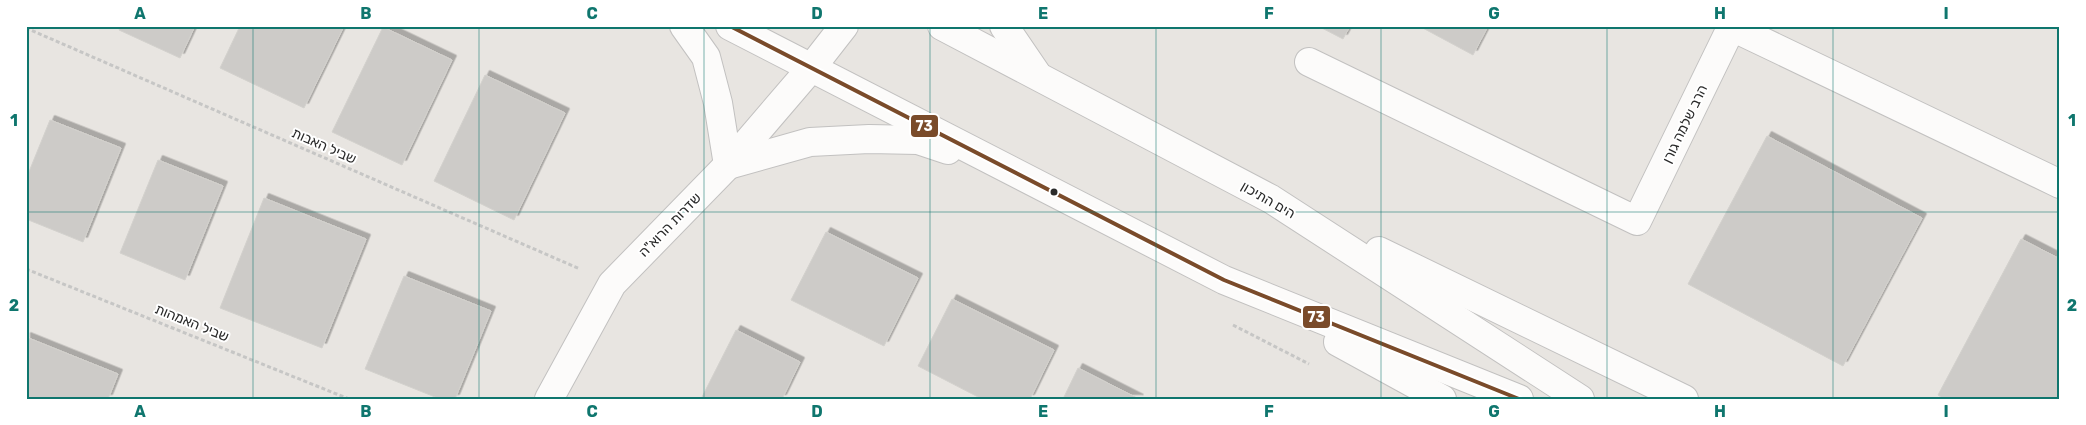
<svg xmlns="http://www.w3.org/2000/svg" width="2086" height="425" viewBox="0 0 2086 425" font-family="Rubik,'Noto Sans Hebrew',sans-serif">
  <defs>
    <filter id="shadow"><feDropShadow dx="4.5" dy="-4.5" stdDeviation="0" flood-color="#0004"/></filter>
  </defs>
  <rect width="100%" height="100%" fill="#e8e5e1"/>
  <g fill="#cdcbc8" stroke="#d3d1cd" filter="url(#shadow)">
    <polygon points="121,26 195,26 180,58 119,30"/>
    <polygon points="240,26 344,26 304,108 220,68"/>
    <polygon points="1318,26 1350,26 1343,39"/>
    <polygon points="1419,26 1488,26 1473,55"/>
    <polygon points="383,27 452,60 402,165 332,132"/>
    <polygon points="485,75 565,113 514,220 434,181"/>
    <polygon points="50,120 121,148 83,242 26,219 26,179"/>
    <polygon points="1767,136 1922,218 1843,366 1688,284"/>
    <polygon points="158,160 223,186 185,280 120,253"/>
    <polygon points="264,198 366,239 322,348 220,308"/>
    <polygon points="826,232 918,278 884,346 791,300"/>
    <polygon points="2021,239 2060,259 2060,399 1944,399 1938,395"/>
    <polygon points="404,276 491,311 455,399 440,399 365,369"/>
    <polygon points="952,299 1054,350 1030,399 982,399 918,366"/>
    <polygon points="736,330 800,362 782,399 701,399"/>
    <polygon points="26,337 118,374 108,399 26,399"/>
    <polygon points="1078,368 1139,399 1063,399"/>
  </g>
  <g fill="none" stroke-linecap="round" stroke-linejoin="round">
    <defs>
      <g id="minor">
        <polyline points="684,26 706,57 718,103 728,165 810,142 869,139 918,140 948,150"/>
        <polyline points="730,26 1224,280 1519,399"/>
        <polyline points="942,26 1271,199 1580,399"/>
        <polyline points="1004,26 1036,73"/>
        <polyline points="1732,27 2060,184"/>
        <polyline points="1309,62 1637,221 1732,26"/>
        <polyline points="1379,251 1684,399"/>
        <polyline points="1338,342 1442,399"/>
        <polyline points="549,399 612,284 728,165 812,67 844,26"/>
      </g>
    </defs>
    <use href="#minor" stroke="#c2c1c0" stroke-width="30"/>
    <g stroke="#c6c6c5" stroke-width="3" stroke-dasharray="4 2.5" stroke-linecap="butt">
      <polyline points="26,28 580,269"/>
      <polyline points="26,269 349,399"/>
      <polyline points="1233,325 1309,364"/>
    </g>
    <use href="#minor" stroke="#fcfbfa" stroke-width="28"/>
    <defs>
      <polyline id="bus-1" points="730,26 1224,280 1519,399"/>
    </defs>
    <use href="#bus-1" stroke="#fff" stroke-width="8"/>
    <use href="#bus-1" stroke="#7a4b2a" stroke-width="4"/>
  </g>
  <path fill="none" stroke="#0f766e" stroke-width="1" stroke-opacity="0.55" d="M 253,26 L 253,399M 479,26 L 479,399M 704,26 L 704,399M 930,26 L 930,399M 1156,26 L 1156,399M 1381,26 L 1381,399M 1607,26 L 1607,399M 1833,26 L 1833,399M 26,212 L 2060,212"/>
  <circle fill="#2a2a2a" stroke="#fff" stroke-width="2" cx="1054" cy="192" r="4.5"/>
  <g text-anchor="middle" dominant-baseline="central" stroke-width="4" stroke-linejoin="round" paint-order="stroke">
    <g font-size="14" fill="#2a2a2a" stroke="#fff">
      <text transform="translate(1685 124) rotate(-64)">הרב שלמה גורן</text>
      <text transform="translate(324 146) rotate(24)">שביל האבות</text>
      <text transform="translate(1268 200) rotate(30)">הים התיכון</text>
      <text transform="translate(670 225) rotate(-46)">שדרות הרוא"ה</text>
      <text transform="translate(192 323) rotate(22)">שביל האמהות</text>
    </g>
  </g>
  <g stroke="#fff" stroke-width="2">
    <rect x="910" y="114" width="29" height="24" rx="5" fill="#7a4b2a"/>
    <rect x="1302" y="305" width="29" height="24" rx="5" fill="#7a4b2a"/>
  </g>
  <g font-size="14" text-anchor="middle" font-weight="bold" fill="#fff">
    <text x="924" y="131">73</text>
    <text x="1316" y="322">73</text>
  </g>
  <rect width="2086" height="425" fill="none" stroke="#ffffff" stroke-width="55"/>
  <rect x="28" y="28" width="2030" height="370" fill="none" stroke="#0f766e" stroke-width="2"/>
  <g font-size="16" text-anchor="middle" font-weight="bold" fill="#0f766e">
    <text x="140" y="19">A</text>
    <text x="366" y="19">B</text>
    <text x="592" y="19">C</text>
    <text x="817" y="19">D</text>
    <text x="1043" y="19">E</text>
    <text x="1269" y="19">F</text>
    <text x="1494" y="19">G</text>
    <text x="1720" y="19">H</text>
    <text x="1946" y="19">I</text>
    <text x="14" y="126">1</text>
    <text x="2072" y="126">1</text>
    <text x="14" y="311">2</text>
    <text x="2072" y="311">2</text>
    <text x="140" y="417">A</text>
    <text x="366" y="417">B</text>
    <text x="592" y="417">C</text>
    <text x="817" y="417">D</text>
    <text x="1043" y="417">E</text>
    <text x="1269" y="417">F</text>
    <text x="1494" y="417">G</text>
    <text x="1720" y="417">H</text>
    <text x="1946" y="417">I</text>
  </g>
</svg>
